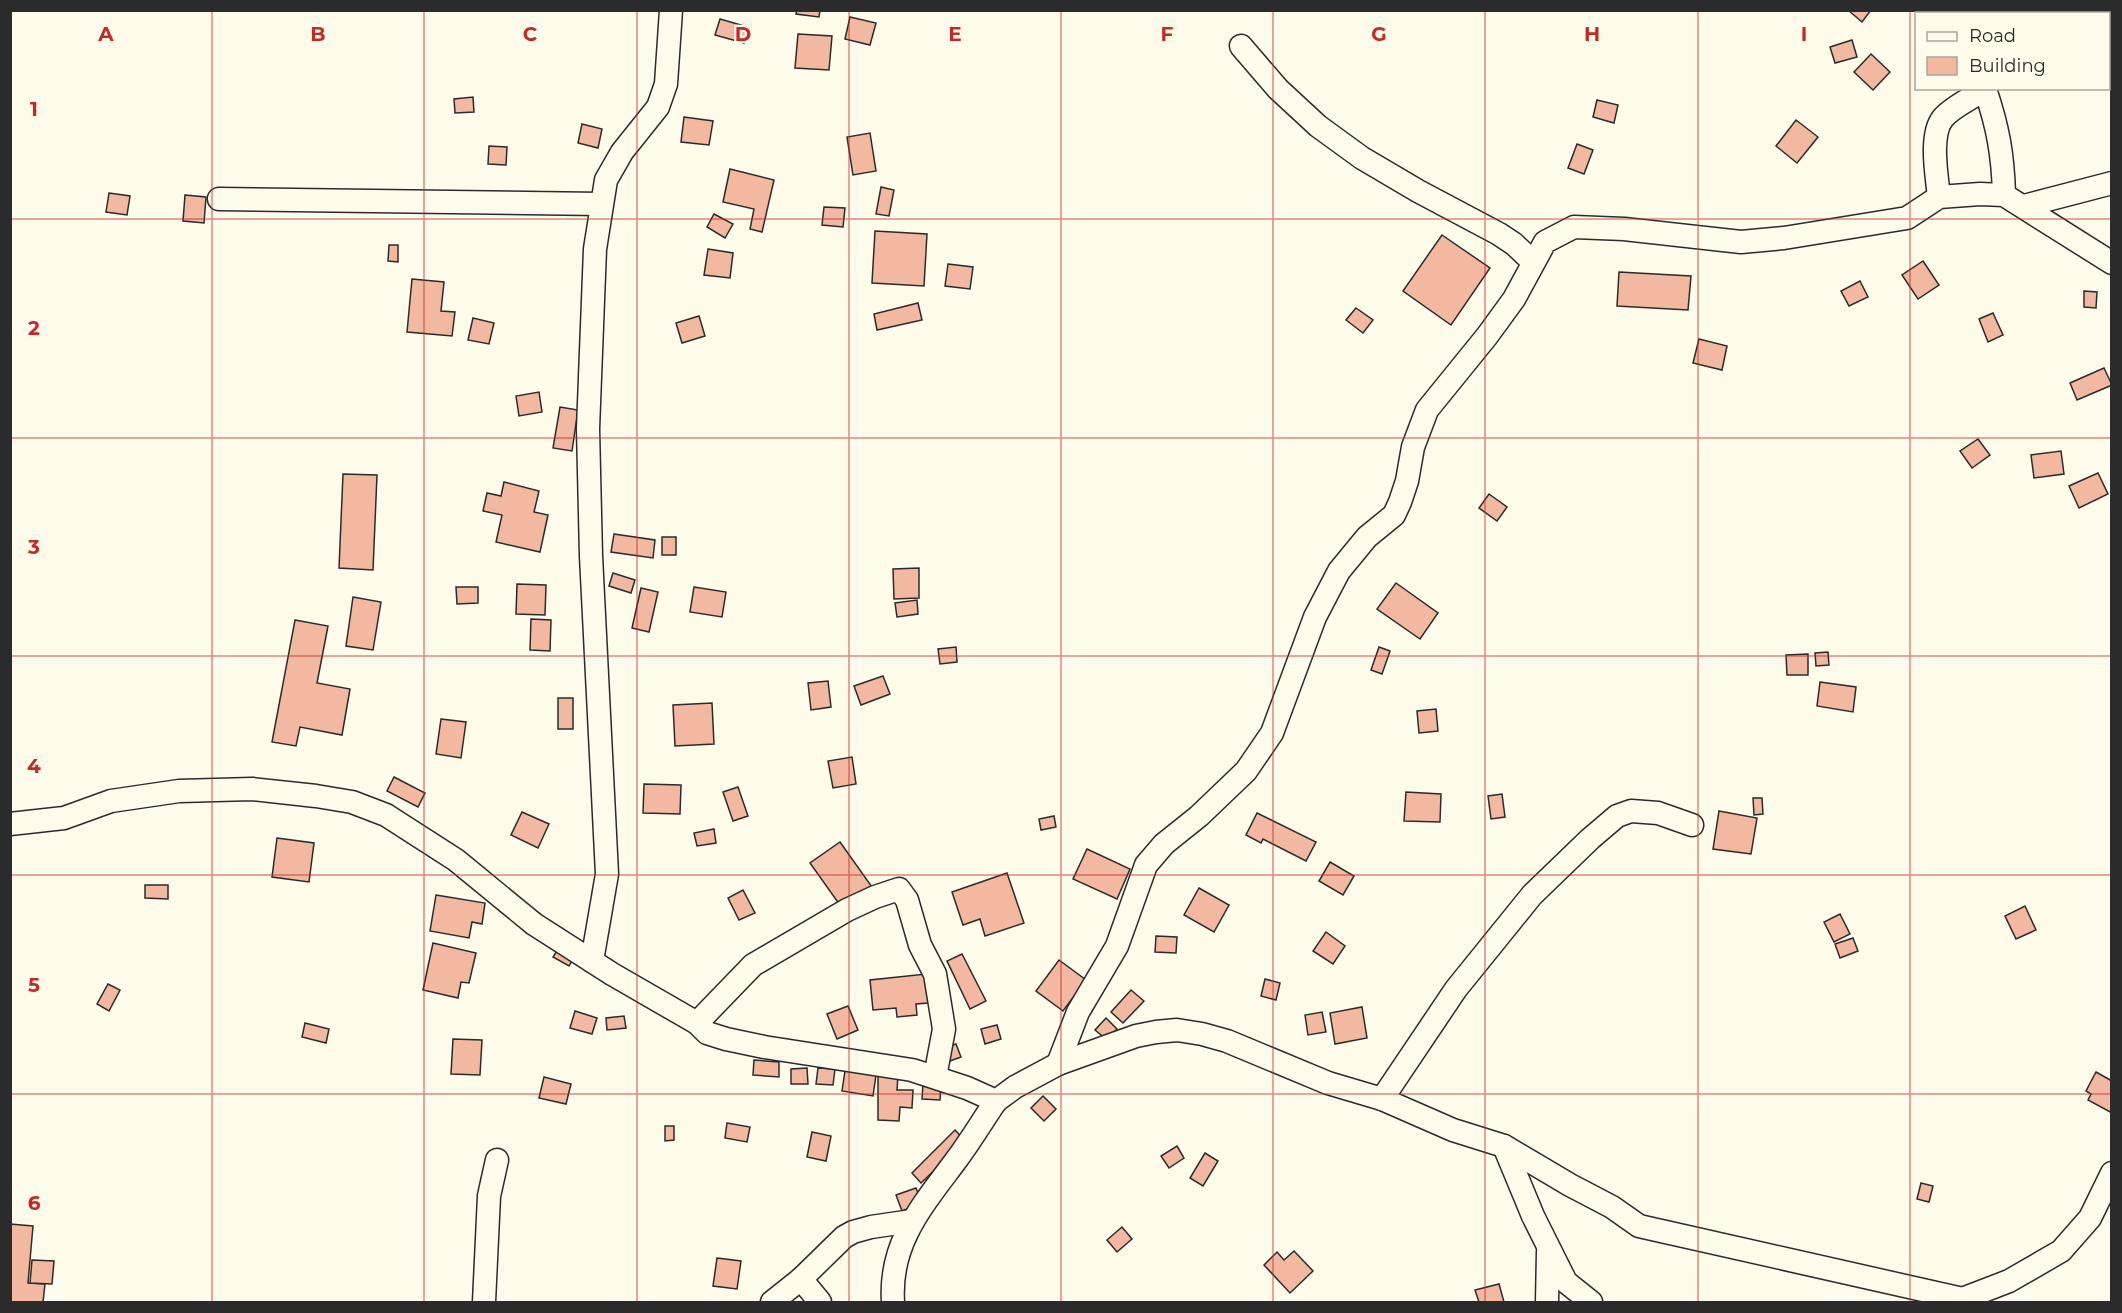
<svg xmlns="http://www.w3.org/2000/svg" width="2122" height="1313" viewBox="0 0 2122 1313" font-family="Montserrat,sans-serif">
  <rect width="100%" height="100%" fill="#fdfbea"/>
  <g fill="#f2b8a0" stroke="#2b2b2b" stroke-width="1.5">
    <polygon points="797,10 820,10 819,17 796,14"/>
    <polygon points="1848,10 1871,10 1862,22"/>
    <polygon points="850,17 876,23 870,45 845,39"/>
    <polygon points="720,19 748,27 744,43 715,35"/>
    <polygon points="798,34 832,36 829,70 795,68"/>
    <polygon points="2108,38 2112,41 2112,78 2108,77"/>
    <polygon points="1852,40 1857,57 1835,63 1830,47"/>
    <polygon points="1871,54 1890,72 1873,90 1854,72"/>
    <polygon points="473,97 474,112 455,113 454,99"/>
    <polygon points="1597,100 1618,105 1614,123 1593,117"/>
    <polygon points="684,117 713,121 709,145 681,142"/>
    <polygon points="1796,120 1818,137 1797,163 1776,146"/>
    <polygon points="582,124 602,129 598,148 578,143"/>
    <polygon points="870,133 876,171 853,175 847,137"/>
    <polygon points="1577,144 1593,150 1584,174 1568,168"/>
    <polygon points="489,146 507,147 506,165 488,164"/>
    <polygon points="730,169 774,180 762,232 750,229 754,209 723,202"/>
    <polygon points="881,187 894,190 889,216 876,214"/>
    <polygon points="109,193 130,196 127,215 106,212"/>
    <polygon points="185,195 206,197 204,223 183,221"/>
    <polygon points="824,207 845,208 843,227 822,225"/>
    <polygon points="714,214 733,224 725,238 707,227"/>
    <polygon points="875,231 927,234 924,286 872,283"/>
    <polygon points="1442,235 1490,268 1451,325 1403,291"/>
    <polygon points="389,245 398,245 398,262 388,261"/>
    <polygon points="708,249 733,253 730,278 704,275"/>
    <polygon points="1923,261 1939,285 1918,299 1902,275"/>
    <polygon points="948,264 973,267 970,289 945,286"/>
    <polygon points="1619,272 1691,276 1688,310 1617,306"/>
    <polygon points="412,279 444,282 441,311 455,312 452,336 407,332"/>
    <polygon points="1860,281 1868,297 1849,306 1841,291"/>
    <polygon points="2084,291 2097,292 2096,308 2084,307"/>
    <polygon points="918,303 922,320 877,330 874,314"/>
    <polygon points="1356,308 1373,320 1363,333 1346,320"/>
    <polygon points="1993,313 2003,335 1988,342 1979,319"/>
    <polygon points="699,316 705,336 682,343 676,323"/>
    <polygon points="473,318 494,323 489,344 468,340"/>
    <polygon points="1699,339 1727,346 1722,370 1693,363"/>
    <polygon points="2104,368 2112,385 2077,400 2070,383"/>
    <polygon points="539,392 542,412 519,416 516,396"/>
    <polygon points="560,407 578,410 572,451 553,448"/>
    <polygon points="1978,439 1990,455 1972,468 1960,451"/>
    <polygon points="2061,451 2064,474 2034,478 2031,455"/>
    <polygon points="2098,473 2108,494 2079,508 2069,486"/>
    <polygon points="343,474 377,475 373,570 339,568"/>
    <polygon points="504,482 539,491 534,512 548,515 540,552 496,542 502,515 483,511 487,493 501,496"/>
    <polygon points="1489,494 1507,507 1497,521 1479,508"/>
    <polygon points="614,534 655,540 653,558 611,552"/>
    <rect x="662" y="537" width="14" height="18"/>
    <polygon points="919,568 919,598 894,599 893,569"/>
    <polygon points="613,573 635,580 631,593 609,586"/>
    <polygon points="1396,583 1438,613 1420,639 1377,609"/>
    <polygon points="517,584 546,585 545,615 516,614"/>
    <polygon points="456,587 478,587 478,603 457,604"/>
    <polygon points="694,587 726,592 722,617 690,612"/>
    <polygon points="641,588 658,592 649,632 632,628"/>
    <polygon points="353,597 381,602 373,650 346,646"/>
    <polygon points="917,600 918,614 897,617 895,603"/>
    <polygon points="531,619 551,620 550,651 530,650"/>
    <polygon points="295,620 328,626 317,683 350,689 342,735 300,727 296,746 272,742"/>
    <polygon points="956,647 957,662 940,664 938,649"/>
    <polygon points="1379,647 1390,651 1382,674 1371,670"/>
    <polygon points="1828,652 1829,665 1816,666 1815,653"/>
    <polygon points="1808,654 1808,675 1787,675 1786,655"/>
    <polygon points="883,676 890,694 861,705 854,686"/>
    <polygon points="828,681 831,707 811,710 808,683"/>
    <polygon points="1820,682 1856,687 1853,712 1817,706"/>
    <rect x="558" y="698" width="15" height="31"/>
    <polygon points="712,703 714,744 675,746 673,705"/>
    <polygon points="1436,709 1438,731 1419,733 1417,711"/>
    <polygon points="441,719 466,722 461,758 436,754"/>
    <polygon points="852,757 856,784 833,788 828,761"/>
    <polygon points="394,777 425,793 418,807 387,791"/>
    <polygon points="644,784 681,785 680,814 643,813"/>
    <polygon points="738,787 748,816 733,821 723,792"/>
    <polygon points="1406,792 1441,794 1440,822 1404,821"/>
    <polygon points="1502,794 1505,817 1491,819 1488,796"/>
    <polygon points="1753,798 1762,798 1763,814 1754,815"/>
    <polygon points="1719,811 1757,818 1751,854 1713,849"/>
    <polygon points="522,812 549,824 538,848 511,835"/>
    <polygon points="1257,813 1316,842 1306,861 1263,839 1261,843 1246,835"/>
    <polygon points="1054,816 1056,827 1041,830 1039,819"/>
    <polygon points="714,829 716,843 697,846 694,833"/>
    <polygon points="277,838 314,843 309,882 272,877"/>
    <polygon points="840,842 872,887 842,908 810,863"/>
    <polygon points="1087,849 1130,869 1117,899 1073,879"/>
    <polygon points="1330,862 1354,876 1343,895 1319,881"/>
    <polygon points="1007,873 1024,923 985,936 980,919 963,925 952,892"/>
    <polygon points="145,885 168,885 168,899 145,898"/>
    <polygon points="1199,888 1229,905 1214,932 1184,915"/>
    <polygon points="743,890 755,913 739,920 728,898"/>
    <polygon points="436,895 485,903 482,924 472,922 469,938 430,931"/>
    <polygon points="2025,906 2036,930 2016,939 2005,916"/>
    <polygon points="1840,914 1850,934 1834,942 1824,922"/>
    <polygon points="1326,932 1345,946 1333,964 1313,951"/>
    <polygon points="1156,936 1177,937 1176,953 1155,952"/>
    <polygon points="1853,938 1858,951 1840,958 1835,944"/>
    <polygon points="433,943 476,953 469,983 461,982 458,998 423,990"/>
    <polygon points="562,943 577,952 569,966 553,957"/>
    <polygon points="962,954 986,1001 970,1009 947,961"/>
    <polygon points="1059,960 1086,980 1063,1011 1036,991"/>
    <polygon points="926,974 928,1003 916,1004 917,1015 897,1017 896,1008 873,1010 870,980"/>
    <polygon points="1265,979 1280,983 1276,1000 1261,996"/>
    <polygon points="108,984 120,990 109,1011 97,1004"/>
    <polygon points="1131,990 1144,1001 1123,1023 1111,1012"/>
    <polygon points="848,1006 858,1030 837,1039 827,1014"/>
    <polygon points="1362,1007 1367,1038 1335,1044 1330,1013"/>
    <polygon points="575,1011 597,1018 592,1034 570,1028"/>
    <polygon points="1322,1012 1326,1032 1308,1035 1305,1015"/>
    <polygon points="624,1016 626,1028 607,1030 606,1018"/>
    <polygon points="1106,1018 1117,1029 1107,1040 1095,1030"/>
    <polygon points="305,1023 329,1029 326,1043 302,1037"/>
    <polygon points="997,1025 1001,1039 985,1044 981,1029"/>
    <polygon points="453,1039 482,1040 480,1075 451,1074"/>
    <polygon points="956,1044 961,1057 947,1062 943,1048"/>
    <polygon points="754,1060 779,1062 779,1077 753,1075"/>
    <polygon points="807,1068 808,1084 791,1084 791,1069"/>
    <polygon points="818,1068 835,1069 833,1085 816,1084"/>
    <polygon points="845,1071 876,1075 873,1096 842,1091"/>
    <polygon points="2096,1072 2112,1081 2112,1113 2088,1100 2091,1094 2086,1091"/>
    <polygon points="878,1075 898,1075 897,1090 913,1090 912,1108 900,1107 899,1121 878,1120"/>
    <polygon points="544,1077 571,1084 566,1104 539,1098"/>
    <polygon points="923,1084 941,1085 940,1100 922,1099"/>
    <polygon points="1043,1096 1056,1109 1044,1121 1031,1108"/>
    <polygon points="727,1123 750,1127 747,1142 725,1138"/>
    <polygon points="665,1126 674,1126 674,1140 665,1141"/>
    <polygon points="955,1130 965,1141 921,1183 912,1173"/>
    <polygon points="812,1132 831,1136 826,1161 807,1157"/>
    <polygon points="1177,1146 1184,1158 1169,1168 1161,1156"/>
    <polygon points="1205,1153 1218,1161 1203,1186 1190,1178"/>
    <polygon points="1921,1183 1933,1186 1929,1202 1917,1199"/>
    <polygon points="916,1188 922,1203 902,1211 896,1195"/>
    <polygon points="10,1224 33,1226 28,1283 45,1284 43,1302 10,1302"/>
    <polygon points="1122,1227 1132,1239 1117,1252 1107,1240"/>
    <polygon points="1294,1251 1313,1271 1290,1293 1264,1265 1277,1252 1284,1260"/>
    <polygon points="717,1258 741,1261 737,1289 713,1286"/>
    <polygon points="32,1260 54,1261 52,1284 30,1283"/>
    <polygon points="1499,1284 1504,1302 1479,1302 1475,1290"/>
  </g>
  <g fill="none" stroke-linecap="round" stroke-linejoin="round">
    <defs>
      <g id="minor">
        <polyline points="2072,14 2075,10"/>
        <polyline points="1241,46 1278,89 1318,126 1362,158 1418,191 1499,234 1514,244 1533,262"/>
        <path d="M 1985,89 C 1998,127 2003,155 2004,195"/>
        <path d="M 1939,197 C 1937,177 1929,135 1943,118 C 1953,106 1973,98 1986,88"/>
        <polyline points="219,199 601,204"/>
        <polyline points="2024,206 2112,183"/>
        <polyline points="10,824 64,818 111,801 179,791 252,789 316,796 352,802 386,815 456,860 534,924 612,974 697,1023 707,1033 726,1039 764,1047 912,1070 967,1088 996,1101 1015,1087 1058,1064 1136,1036 1156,1032 1177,1030 1202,1034 1227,1041 1328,1083 1382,1099 1453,1130 1504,1146 1570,1185 1612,1207 1639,1226 1976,1302"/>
        <polyline points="592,961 607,874 591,556 588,429 595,249 606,180 622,152 658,107 666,84 671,10"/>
        <polyline points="697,1023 753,965 847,910 875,897 899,889 907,900 920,945 935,974 944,1029 935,1077"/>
        <polyline points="1058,1064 1078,1012 1117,946 1146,865 1164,844 1199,816 1246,771 1272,733 1315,617 1339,571 1367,537 1394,515 1400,502 1407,481 1413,447 1427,410 1487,336 1514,299 1545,242 1574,227 1624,229 1741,242 1784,238 1907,218 1939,197 1980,194 2004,195 2112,263"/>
        <polyline points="1382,1099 1456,989 1532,895 1590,839 1617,816 1631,811 1658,813 1692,825"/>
        <polyline points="1504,1146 1533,1216 1566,1282 1591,1302"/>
        <polyline points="801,1279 820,1302"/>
        <polyline points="1965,1298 2009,1281 2061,1251 2090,1218 2112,1173"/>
        <polyline points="484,1302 489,1196 497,1160"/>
        <polyline points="772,1302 801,1279 844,1237 853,1232 871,1227 912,1221"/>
        <path d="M 893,1302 C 889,1242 923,1205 957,1159 C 971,1140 983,1120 996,1101"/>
        <polyline points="1547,1302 1548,1252"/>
      </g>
    </defs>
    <use href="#minor" stroke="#2b2b2b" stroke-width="25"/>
    <use href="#minor" stroke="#fdfbea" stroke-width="22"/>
  </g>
  <path fill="none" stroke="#c62828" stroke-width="1.5" stroke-opacity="0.55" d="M 212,10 L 212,1302M 424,10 L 424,1302M 637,10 L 637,1302M 849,10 L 849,1302M 1061,10 L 1061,1302M 1273,10 L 1273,1302M 1485,10 L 1485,1302M 1698,10 L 1698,1302M 1910,10 L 1910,1302M 10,219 L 2112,219M 10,438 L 2112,438M 10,656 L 2112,656M 10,875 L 2112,875M 10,1094 L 2112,1094"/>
  <g font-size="20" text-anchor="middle" font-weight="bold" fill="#c62828" stroke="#fdfbea" stroke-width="4.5" stroke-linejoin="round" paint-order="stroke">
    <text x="106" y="41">A</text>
    <text x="318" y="41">B</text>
    <text x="530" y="41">C</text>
    <text x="743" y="41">D</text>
    <text x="955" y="41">E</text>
    <text x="1167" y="41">F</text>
    <text x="1379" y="41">G</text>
    <text x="1592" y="41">H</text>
    <text x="1804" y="41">I</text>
    <text x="34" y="116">1</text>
    <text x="34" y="335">2</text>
    <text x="34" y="554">3</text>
    <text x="34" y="773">4</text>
    <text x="34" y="992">5</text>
    <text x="34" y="1210">6</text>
  </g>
  <rect width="2122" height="1313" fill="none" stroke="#2b2b2b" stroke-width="24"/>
  <rect x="1915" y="12" width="195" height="78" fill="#fdfbea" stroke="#a9a89e" stroke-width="1.5"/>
  <rect x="1927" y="32" width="30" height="9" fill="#fdfbea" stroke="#a9a89e" stroke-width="1.5"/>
  <text x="1969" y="42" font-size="18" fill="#2b2b2b">Road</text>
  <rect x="1927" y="57" width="30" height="18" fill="#f2b8a0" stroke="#a9a89e" stroke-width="1.5"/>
  <text x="1969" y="72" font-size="18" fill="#2b2b2b">Building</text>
</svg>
